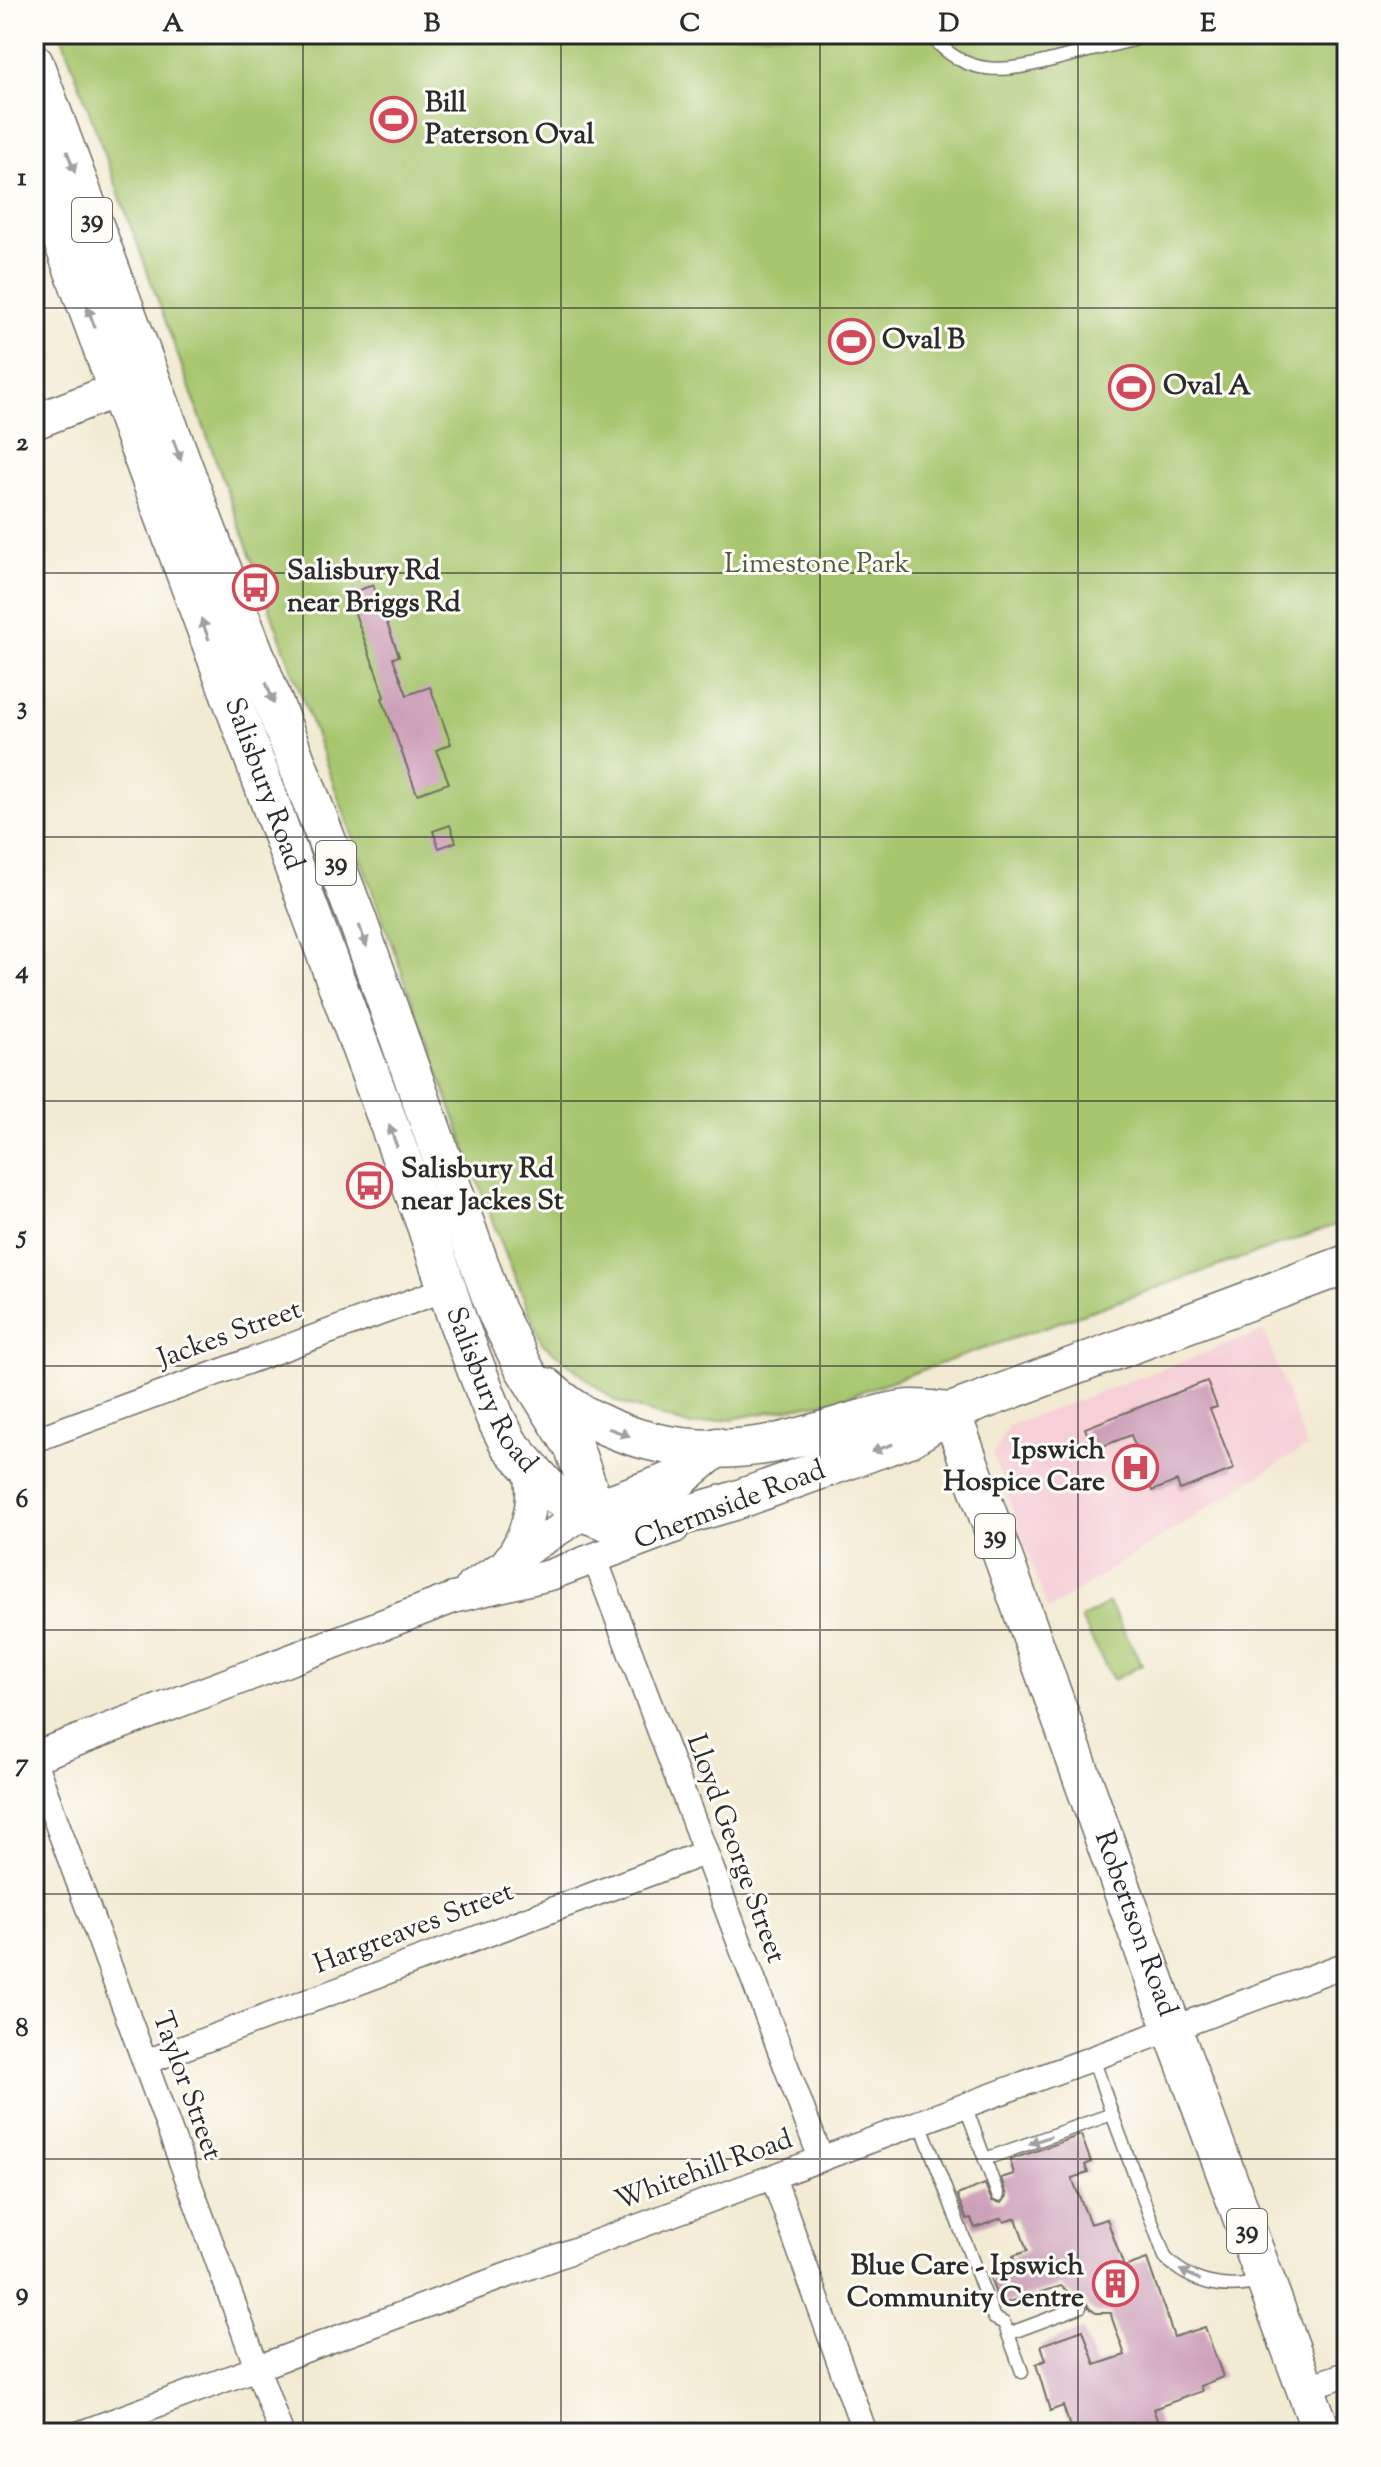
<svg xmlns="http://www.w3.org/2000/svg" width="1381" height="2467" viewBox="0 0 1381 2467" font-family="'Sorts Mill Goudy',serif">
  <rect width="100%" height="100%" fill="#fdfcf7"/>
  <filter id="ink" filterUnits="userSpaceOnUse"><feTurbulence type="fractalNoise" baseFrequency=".0125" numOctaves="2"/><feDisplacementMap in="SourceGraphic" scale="16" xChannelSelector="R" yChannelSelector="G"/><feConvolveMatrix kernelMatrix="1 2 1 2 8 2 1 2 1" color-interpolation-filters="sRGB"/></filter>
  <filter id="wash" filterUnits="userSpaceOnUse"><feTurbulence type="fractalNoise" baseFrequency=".006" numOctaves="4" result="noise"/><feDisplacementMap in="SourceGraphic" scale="32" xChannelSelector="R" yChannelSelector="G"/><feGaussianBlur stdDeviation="1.8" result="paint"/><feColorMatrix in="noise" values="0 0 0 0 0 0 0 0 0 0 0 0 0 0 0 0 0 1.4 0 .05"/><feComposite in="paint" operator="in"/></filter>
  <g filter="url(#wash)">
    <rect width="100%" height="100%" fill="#f3ead3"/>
    <polygon fill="#f6cfd7" points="1264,1331 1307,1447 1253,1479 1048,1610 993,1455 1008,1426"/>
    <g fill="#a7c66e" stroke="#69784c" stroke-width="2">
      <polygon points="61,34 1347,34 1347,1221 837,1400 691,1426 615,1401 542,1343 492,1220"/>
      <polygon points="1109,1603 1142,1665 1113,1680 1081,1619"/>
    </g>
    <g id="blocks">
      <g fill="#cda0ba">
        <polygon points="373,585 399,656 393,658 407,695 430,687 451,744 436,750 449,783 417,794 382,698 384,697 380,683 348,594"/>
        <polygon points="450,825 456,842 439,848 433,831"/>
        <polygon points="1207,1381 1217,1407 1210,1409 1234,1469 1180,1490 1177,1481 1152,1491 1131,1435 1093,1450 1085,1428"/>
        <polygon points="1081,2135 1091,2162 1085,2165 1088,2173 1072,2178 1090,2224 1107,2219 1124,2267 1147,2259 1174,2337 1205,2327 1223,2377 1200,2386 1202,2391 1153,2409 1162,2433 1072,2433 1063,2406 1050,2411 1036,2364 1046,2360 1041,2345 1083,2330 1095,2365 1125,2355 1110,2313 1096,2313 1089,2308 1085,2300 1077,2299 1061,2286 1000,2305 988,2272 1015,2263 1013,2256 1027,2251 1016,2218 1004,2222 1002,2218 975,2228 971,2219 967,2220 957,2195 985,2184 992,2201 1002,2203 1007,2196 1001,2178 1014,2174 1010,2160"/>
      </g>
    </g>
  </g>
  <g filter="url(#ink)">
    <use href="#blocks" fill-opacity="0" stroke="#716e66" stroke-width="2"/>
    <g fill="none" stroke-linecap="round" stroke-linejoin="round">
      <defs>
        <g id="service">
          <path d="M 930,34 C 967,81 1010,71 1060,58 C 1085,52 1109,46 1133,40 L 1147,34"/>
          <polyline points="1093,2058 1112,2114"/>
          <polyline points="965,2105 998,2195"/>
          <polyline points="920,2122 994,2318 1004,2323 1022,2372"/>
          <path d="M 985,2159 L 1112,2114 L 1165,2257 C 1189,2283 1229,2293 1262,2280"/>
          <polyline points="1008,2334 1080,2307"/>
        </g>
        <g id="minor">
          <polyline points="34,1440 448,1288"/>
          <polyline points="595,1559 821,2159"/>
          <polyline points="34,1761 281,2433"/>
          <polyline points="146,2062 704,1853"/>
          <polyline points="773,2177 865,2433"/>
          <polyline points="1305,2388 1347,2374"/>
          <polyline points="81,2433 1347,1964"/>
        </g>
        <g id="tertiary">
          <path d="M 504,1565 C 526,1540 537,1499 528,1468"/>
          <polyline points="471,1586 585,1513"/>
          <polyline points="34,1757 453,1598 550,1575 674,1528"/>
        </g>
        <polyline id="secondary" points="34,422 142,380"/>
        <g id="primary">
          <polyline points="34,63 205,525 357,919 496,1311 524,1368 574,1448 589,1491 585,1513"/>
          <path id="s1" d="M 34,163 L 427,1228 L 459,1325 L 495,1417 L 509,1444 L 551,1491 L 585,1513 L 609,1522 L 627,1524 L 650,1523 L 679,1517 L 734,1501 L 909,1438 L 951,1412 L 1347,1264"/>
          <path d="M 546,1387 C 607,1442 690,1458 770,1444 C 815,1436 857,1417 902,1410 C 917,1407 935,1411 951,1412"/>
          <path id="s2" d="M 951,1412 L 1172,2028 L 1322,2433"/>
          <polyline points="585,1513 680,1478 717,1447"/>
        </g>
      </defs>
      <use href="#service" stroke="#716e66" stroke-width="15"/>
      <use href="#minor" stroke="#716e66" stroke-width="27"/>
      <use href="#tertiary" stroke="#716e66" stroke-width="33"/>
      <use href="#secondary" stroke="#716e66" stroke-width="37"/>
      <use href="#primary" stroke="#716e66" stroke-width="41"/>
      <use href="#service" stroke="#fff" stroke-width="12"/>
      <use href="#minor" stroke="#fff" stroke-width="24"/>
      <use href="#tertiary" stroke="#fff" stroke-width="30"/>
      <use href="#secondary" stroke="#fff" stroke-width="34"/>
      <use href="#primary" stroke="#fff" stroke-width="38"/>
    </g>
    <defs><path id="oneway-solid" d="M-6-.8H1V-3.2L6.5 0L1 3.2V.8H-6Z" transform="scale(2)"/></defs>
    <g fill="#a0a0a0">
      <use href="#oneway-solid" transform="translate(71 162) rotate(70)"/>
      <use href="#oneway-solid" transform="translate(91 317) rotate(-110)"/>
      <use href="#oneway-solid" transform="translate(177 450) rotate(70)"/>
      <use href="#oneway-solid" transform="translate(205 629) rotate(-110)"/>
      <use href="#oneway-solid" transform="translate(270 693) rotate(69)"/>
      <use href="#oneway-solid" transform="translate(363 936) rotate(71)"/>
      <use href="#oneway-solid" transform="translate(393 1136) rotate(-110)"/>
      <use href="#oneway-solid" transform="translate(619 1432) rotate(20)"/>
      <use href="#oneway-solid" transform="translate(882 1448) rotate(160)"/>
      <use href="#oneway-solid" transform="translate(1040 2140) rotate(161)"/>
      <use href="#oneway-solid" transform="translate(1190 2275) rotate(-154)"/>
    </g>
  </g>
  <path fill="none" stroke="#2b2b2b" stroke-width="2" stroke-opacity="0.55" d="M 303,34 L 303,2433M 561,34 L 561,2433M 820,34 L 820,2433M 1078,34 L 1078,2433M 34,308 L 1347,308M 34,573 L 1347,573M 34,837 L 1347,837M 34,1101 L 1347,1101M 34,1366 L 1347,1366M 34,1630 L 1347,1630M 34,1894 L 1347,1894M 34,2159 L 1347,2159"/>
  <defs>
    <symbol id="stadium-ring" viewBox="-11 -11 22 22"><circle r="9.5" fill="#fdfcf7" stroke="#d1495b" stroke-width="1.5"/><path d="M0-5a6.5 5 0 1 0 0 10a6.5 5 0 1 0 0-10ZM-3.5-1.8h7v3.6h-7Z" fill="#d1495b"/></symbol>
    <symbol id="bus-ring" viewBox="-11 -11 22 22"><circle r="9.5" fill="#fdfcf7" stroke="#d1495b" stroke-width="1.5"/><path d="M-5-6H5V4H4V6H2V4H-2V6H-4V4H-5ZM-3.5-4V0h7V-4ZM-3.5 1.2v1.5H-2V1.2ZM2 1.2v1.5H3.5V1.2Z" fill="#d1495b"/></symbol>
    <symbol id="hospital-ring" viewBox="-11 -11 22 22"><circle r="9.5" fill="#fdfcf7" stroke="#d1495b" stroke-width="1.5"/><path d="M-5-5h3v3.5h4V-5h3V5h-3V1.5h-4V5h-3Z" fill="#d1495b"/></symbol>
    <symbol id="building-ring" viewBox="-11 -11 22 22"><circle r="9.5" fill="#fdfcf7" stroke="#d1495b" stroke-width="1.5"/><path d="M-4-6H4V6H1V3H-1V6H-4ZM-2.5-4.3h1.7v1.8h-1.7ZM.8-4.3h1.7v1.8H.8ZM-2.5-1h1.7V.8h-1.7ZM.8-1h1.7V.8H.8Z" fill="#d1495b"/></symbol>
  </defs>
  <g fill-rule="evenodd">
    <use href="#stadium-ring" x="368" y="94" width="51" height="51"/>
    <use href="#stadium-ring" x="826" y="316" width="51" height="51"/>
    <use href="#stadium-ring" x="1106" y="362" width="51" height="51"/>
    <use href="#bus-ring" x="230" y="562" width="51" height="51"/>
    <use href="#bus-ring" x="344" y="1160" width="51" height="51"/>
    <use href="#hospital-ring" x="1110" y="1442" width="51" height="51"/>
    <use href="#building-ring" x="1090" y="2258" width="51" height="51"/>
  </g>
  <g text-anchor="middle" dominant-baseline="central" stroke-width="6" stroke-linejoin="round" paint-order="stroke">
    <g fill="#fdfcf7" stroke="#6a6a68" stroke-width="2">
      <rect x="72" y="198" width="40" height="44" rx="6"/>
      <rect x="316" y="841" width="40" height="44" rx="6"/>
      <rect x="975" y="1514" width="40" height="44" rx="6"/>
      <rect x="1227" y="2209" width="40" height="44" rx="6"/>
    </g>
    <g font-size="26" font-weight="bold" fill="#2b2b2b">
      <text x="92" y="220">39</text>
      <text x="336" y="863">39</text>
      <text x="995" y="1536">39</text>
      <text x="1247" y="2231">39</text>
    </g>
    <g font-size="28" font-weight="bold" fill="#2b2b2b" stroke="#fdfcf7" text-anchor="start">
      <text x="425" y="104">Bill<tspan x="425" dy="32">Paterson Oval</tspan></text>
      <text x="882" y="341">Oval B</text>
      <text x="1163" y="387">Oval A</text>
      <text x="287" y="572">Salisbury Rd<tspan x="287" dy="32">near Briggs Rd</tspan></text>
      <text x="401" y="1170">Salisbury Rd<tspan x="401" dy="32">near Jackes St</tspan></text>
      <text x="1105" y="1451" text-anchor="end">Ipswich<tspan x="1105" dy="32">Hospice Care</tspan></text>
      <text x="1084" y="2267" text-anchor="end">Blue Care - Ipswich<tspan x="1084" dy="32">Community Centre</tspan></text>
    </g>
    <g font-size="28" fill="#505a3f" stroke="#fdfcf7">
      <text x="817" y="565">Limestone Park</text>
    </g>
    <g font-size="28" fill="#2b2b2b" stroke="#fdfcf7">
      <text stroke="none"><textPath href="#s1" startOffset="662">Salisbury Road</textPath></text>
      <text transform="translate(230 1335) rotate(-20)">Jackes Street</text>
      <text stroke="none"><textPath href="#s1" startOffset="1310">Salisbury Road</textPath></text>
      <text transform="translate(730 1506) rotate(-21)">Chermside Road</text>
      <text transform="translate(735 1849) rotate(70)">Lloyd George Street</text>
      <text stroke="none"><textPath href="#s2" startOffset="544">Robertson Road</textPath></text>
      <text transform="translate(414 1929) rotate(-21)">Hargreaves Street</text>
      <text transform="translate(186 2086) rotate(70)">Taylor Street</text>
      <text transform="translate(704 2171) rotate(-20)">Whitehill Road</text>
    </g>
  </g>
  <rect width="1381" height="2467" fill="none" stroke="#fdfcf7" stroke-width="88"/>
  <rect x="44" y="44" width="1293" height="2379" fill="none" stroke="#2b2b2b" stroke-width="3"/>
  <g font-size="26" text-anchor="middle" font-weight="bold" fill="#2b2b2b">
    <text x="173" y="31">A</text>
    <text x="432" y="31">B</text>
    <text x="690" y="31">C</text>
    <text x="949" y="31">D</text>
    <text x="1208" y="31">E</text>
    <text x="22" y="185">1</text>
    <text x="22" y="450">2</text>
    <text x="22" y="714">3</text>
    <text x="22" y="978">4</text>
    <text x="22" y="1243">5</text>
    <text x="22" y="1507">6</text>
    <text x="22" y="1771">7</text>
    <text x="22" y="2036">8</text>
    <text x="22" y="2300">9</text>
  </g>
</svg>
